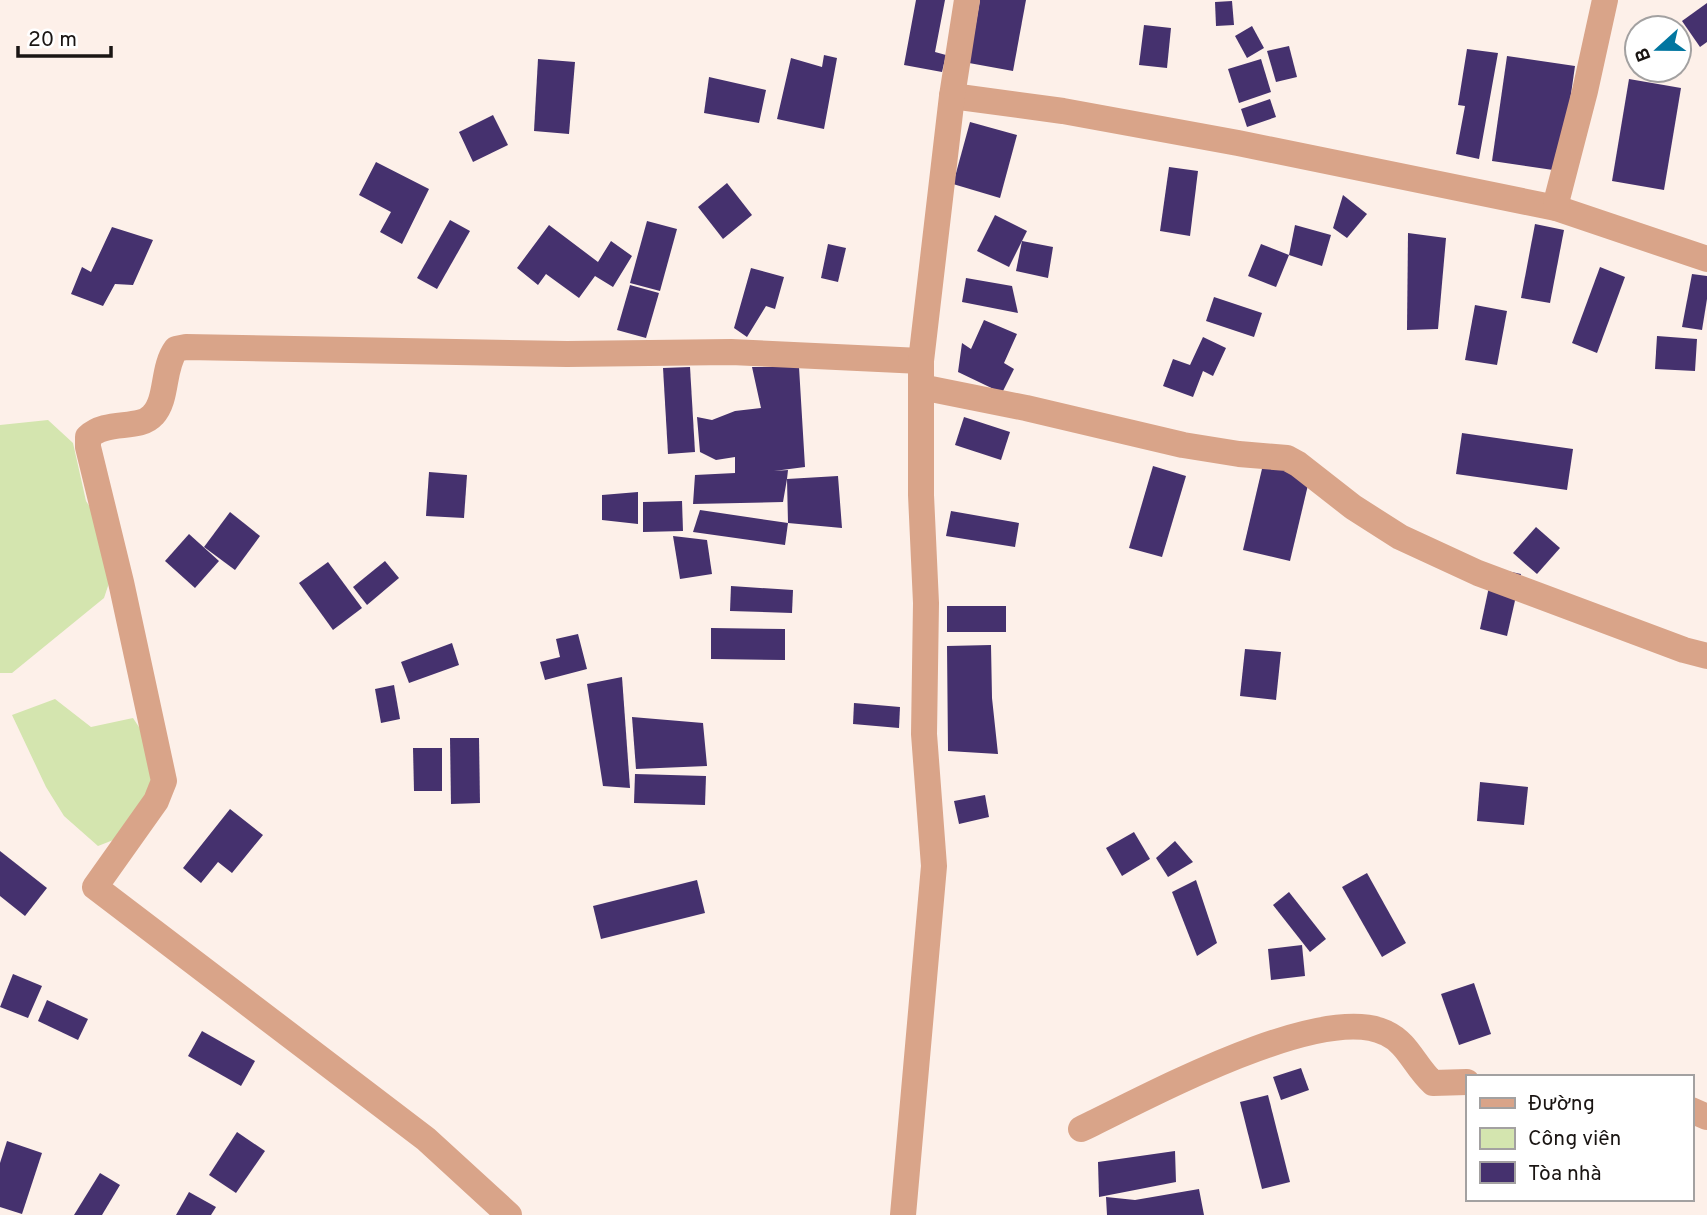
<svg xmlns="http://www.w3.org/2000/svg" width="1707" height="1215" viewBox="0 0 1707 1215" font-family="Overpass,sans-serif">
  <rect width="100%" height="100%" fill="#fdf0e9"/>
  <g fill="#d4e5af">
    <polygon points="48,420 73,443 86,501 119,553 104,598 12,673 0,673 0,425"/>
    <polygon points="55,699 91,727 133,718 164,765 121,837 98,846 64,816 46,787 12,715"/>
  </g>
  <g fill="#45316e">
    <polygon points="916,0 945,0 935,52 946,55 942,72 904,65"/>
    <polygon points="980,0 1026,0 1013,71 969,63"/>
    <polygon points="1232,1 1234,25 1216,26 1215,2"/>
    <polygon points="1707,3 1707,42 1700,47 1682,21"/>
    <polygon points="1662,19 1673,28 1655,28"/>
    <polygon points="1144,25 1171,28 1167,68 1139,65"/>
    <polygon points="1252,26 1264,48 1247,58 1235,36"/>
    <polygon points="1679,34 1686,39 1679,47"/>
    <polygon points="1289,46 1297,77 1276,82 1267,51"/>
    <polygon points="1467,49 1498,53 1479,159 1456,154 1465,106 1458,105"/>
    <polygon points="824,55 837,58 824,129 777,119 791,58 822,67"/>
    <polygon points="1507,56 1575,66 1560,171 1492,161"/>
    <polygon points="538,59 575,62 569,134 534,131"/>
    <polygon points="1261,59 1271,92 1239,103 1228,69"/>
    <polygon points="709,77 766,90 759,123 704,113"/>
    <polygon points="1629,79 1681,88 1664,190 1612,181"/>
    <polygon points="1270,99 1276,117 1247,127 1241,109"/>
    <polygon points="493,115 508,145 473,162 459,132"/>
    <polygon points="970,122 1017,135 1000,198 953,184"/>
    <polygon points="376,162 429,189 402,244 380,232 391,212 359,195"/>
    <polygon points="1169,167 1198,171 1190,236 1160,231"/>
    <polygon points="727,183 752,215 723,239 698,207"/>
    <polygon points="1343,195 1367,214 1347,238 1333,228"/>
    <polygon points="995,215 1027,231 1009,267 977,251"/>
    <polygon points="450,220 470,231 437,289 417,278"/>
    <polygon points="647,221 677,229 660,291 630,283"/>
    <polygon points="1535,224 1564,230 1550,303 1521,298"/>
    <polygon points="549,225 598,262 611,241 632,256 613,287 595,276 579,298 546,274 538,285 517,268"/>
    <polygon points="1295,225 1331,235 1322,266 1289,255"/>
    <polygon points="112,227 153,240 133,285 115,284 103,306 71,294 82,267 91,272"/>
    <polygon points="1408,233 1446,238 1438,329 1407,330"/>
    <polygon points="1022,241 1053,247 1048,278 1016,271"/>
    <polygon points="828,244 846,248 838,282 821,278"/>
    <polygon points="1261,244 1289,255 1276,287 1248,276"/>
    <polygon points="1600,267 1625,277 1597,353 1572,343"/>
    <polygon points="751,268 784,277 775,309 766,306 747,337 734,328"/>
    <polygon points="1692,274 1707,276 1707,299 1702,330 1682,327"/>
    <polygon points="966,278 1012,286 1018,313 962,302"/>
    <polygon points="630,285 659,293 646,338 617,330"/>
    <polygon points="1214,297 1262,313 1254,337 1206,321"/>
    <polygon points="1475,305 1507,311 1497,365 1465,360"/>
    <polygon points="984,320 1017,334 1004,363 1014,369 1002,393 958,372 962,343 971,349"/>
    <polygon points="1657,336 1697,339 1695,371 1655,369"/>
    <polygon points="1203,337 1226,348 1213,376 1203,371 1193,397 1163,386 1173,359 1190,365"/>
    <polygon points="690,367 695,452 668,454 663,368"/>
    <polygon points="752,367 799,367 805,467 774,471 788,470 787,479 838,476 842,528 788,523 787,479 783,502 693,504 695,475 735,473 735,457 716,460 700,452 697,417 712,420 735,411 761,408"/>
    <polygon points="964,417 1010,432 1001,460 955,445"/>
    <polygon points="1462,433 1573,449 1567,490 1456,474"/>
    <polygon points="1265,456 1312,468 1290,561 1243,550"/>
    <polygon points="1153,466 1186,476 1162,557 1129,548"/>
    <polygon points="429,472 467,475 464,518 426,516"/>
    <polygon points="638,492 638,524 602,520 602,495"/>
    <polygon points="682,501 683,531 643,532 643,502"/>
    <polygon points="700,510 788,523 785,545 693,532"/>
    <polygon points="951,511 1019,523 1015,547 946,536"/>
    <polygon points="230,512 260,536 235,570 204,547"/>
    <polygon points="1536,527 1560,548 1537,574 1513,553"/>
    <polygon points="189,534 219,561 195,588 165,561"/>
    <polygon points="673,536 707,540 712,574 680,579"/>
    <polygon points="385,561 399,578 367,605 353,587"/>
    <polygon points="328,562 362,608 333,630 299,583"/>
    <polygon points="1493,568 1521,574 1507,636 1480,629"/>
    <polygon points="731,586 793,590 792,613 730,611"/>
    <rect x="947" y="606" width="59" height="26"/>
    <polygon points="711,628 785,629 785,660 711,659"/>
    <polygon points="578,634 587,669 545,680 540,662 560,657 556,639"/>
    <polygon points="452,643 459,665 409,683 401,662"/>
    <polygon points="991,645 992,698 998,754 948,751 947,646"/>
    <polygon points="1245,649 1281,652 1276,700 1240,696"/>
    <polygon points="622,677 630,788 603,786 587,684"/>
    <polygon points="394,685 400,719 381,723 375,689"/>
    <polygon points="854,703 900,707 899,728 853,724"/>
    <polygon points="632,717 703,723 707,766 636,769"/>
    <polygon points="450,738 479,738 480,803 451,804"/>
    <polygon points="413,748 442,748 442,791 414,791"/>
    <polygon points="635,774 706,776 705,805 634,803"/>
    <polygon points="1480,782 1528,787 1524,825 1477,821"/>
    <polygon points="985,795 989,817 959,824 954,801"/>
    <polygon points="230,809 263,835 232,873 218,862 201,883 183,868"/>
    <polygon points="1134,832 1150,859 1122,876 1106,848"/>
    <polygon points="1175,841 1193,862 1168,877 1156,858"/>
    <polygon points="0,851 47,888 25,916 0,896"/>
    <polygon points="1367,873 1406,943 1382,957 1342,887"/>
    <polygon points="697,880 705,913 601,939 593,906"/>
    <polygon points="1196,880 1217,943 1197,956 1172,892"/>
    <polygon points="1289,892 1326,939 1310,952 1273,905"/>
    <polygon points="1302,945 1305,976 1271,980 1268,949"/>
    <polygon points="13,974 42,986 28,1018 0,1007"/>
    <polygon points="1474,983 1491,1034 1459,1045 1441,994"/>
    <polygon points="47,1000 88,1019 78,1040 38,1021"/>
    <polygon points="202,1031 255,1061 241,1086 188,1056"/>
    <polygon points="1301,1068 1309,1090 1281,1100 1273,1077"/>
    <polygon points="1268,1095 1290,1182 1262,1189 1240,1102"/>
    <polygon points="237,1132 265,1151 236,1193 209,1175"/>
    <polygon points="7,1141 42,1153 22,1214 0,1207 0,1163"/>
    <polygon points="1175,1151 1176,1182 1099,1197 1098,1162"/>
    <polygon points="100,1173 120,1185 102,1215 74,1215"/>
    <polygon points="1199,1189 1204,1215 1107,1215 1106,1197 1135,1200"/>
    <polygon points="189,1192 216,1207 211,1215 176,1215"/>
  </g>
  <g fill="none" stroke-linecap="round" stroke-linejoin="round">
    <g stroke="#d9a489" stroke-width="26">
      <polyline points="952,96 1063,111 1238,143 1556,208 1707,259"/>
      <polyline points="1556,208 1557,199 1585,91 1605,0"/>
      <polyline points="921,387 1026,408 1183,445 1239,454 1287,458 1298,464 1353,507 1400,537 1478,573 1684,650 1707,656"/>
      <polyline points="1691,1110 1707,1117"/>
      <path d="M 1081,1129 C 1144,1099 1321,1001 1386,1033 C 1408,1043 1415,1067 1433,1083 L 1467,1082"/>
      <path d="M 509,1215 L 426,1139 L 95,887 L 156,801 L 164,781 L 121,582 L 88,447 L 88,437 C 107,419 139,431 153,415 C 168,399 162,368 176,349 L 186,347 L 567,354 L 731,352 L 921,361"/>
      <polyline points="903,1215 934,866 924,734 926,603 921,495 921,361 952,96 967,0"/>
    </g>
  </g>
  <rect x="1466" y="1075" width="228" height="126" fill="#ffffff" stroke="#a3a1a1" stroke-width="2"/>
  <rect x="1480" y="1098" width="35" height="10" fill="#d9a489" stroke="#a3a1a1" stroke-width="2"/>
  <text x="1528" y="1110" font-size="21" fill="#1a1513">Đường</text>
  <rect x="1480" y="1128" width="35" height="21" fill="#d4e5af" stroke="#a3a1a1" stroke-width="2"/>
  <text x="1528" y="1145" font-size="21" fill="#1a1513">Công viên</text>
  <rect x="1480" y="1162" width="35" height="21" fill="#45316e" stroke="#a3a1a1" stroke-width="2"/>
  <text x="1528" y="1180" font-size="21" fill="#1a1513">Tòa nhà</text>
  <g transform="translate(1658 49) rotate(249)"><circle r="33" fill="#ffffff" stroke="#a3a1a1" stroke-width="2"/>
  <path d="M0-5L12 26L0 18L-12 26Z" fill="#0276a0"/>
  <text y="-10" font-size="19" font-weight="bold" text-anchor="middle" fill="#1a1513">B</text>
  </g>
  <path d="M18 46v10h93v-10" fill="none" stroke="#1a1513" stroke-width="3.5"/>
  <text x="28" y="46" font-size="21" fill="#1a1513" stroke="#ffffff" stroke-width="5" paint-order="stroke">20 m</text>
</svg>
